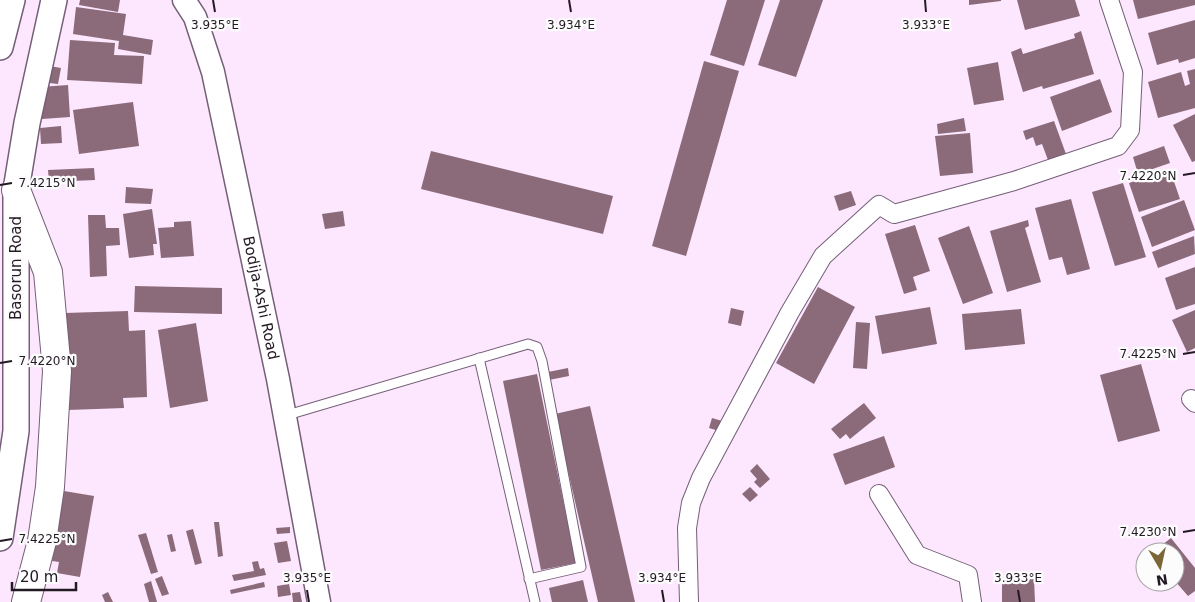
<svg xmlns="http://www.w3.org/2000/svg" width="1195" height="602" viewBox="0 0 1195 602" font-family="'DejaVu Sans',sans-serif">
  <rect width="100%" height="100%" fill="#fce7fe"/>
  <g fill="#8b6a7a">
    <polygon points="80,0 120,0 118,12 79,5"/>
    <polygon points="727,0 765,0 744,66 710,55"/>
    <polygon points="780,0 823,0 796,77 758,65"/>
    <polygon points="969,0 1001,0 1001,1 969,5"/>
    <polygon points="1017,0 1075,0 1080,16 1025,30"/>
    <polygon points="1133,0 1195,0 1195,5 1138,19"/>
    <polygon points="76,7 126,14 123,35 153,40 151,55 118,49 119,41 73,34"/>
    <polygon points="1195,20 1195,58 1179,63 1178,59 1157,65 1148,33"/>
    <polygon points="1081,31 1094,74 1043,89 1042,86 1023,92 1011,52 1021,48 1023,54 1075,38 1074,34"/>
    <polygon points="70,40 115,43 114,55 144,56 142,84 67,80"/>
    <polygon points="704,61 739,71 686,256 652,246"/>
    <polygon points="998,62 1004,100 974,105 967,68"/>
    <polygon points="44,65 61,68 58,84 41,82"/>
    <polygon points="1195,69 1195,108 1158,118 1148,82 1181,72 1185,86 1190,84 1187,71"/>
    <polygon points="1100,79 1112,112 1062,131 1050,97"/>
    <polygon points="68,85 70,117 42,119 40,87"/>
    <polygon points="133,102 139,146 79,154 73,110"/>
    <polygon points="1195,114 1195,161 1192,162 1173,125"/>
    <polygon points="964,118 966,131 938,134 937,124"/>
    <polygon points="1054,121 1066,154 1048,160 1042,144 1036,146 1033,137 1026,140 1023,131"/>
    <polygon points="61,126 62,143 41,144 40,128"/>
    <polygon points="970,133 973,173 940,176 935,136"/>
    <polygon points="1164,146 1170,163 1138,174 1133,157"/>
    <polygon points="431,151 613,196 603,234 421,189"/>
    <polygon points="94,168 95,180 49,182 48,170"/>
    <polygon points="1170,170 1180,199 1139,212 1129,183"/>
    <polygon points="1123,183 1146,257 1115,266 1092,192"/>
    <polygon points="126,187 153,189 151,204 125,203"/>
    <polygon points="851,191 856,205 839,211 834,196"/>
    <polygon points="1071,199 1090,269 1067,275 1062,257 1049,260 1035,208"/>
    <polygon points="1184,200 1195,230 1152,247 1141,217"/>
    <polygon points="152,209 157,244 153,244 154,255 129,258 123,214"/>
    <polygon points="343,211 345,226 325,229 322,214"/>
    <polygon points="88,215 105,215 106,228 119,228 120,245 106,246 107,276 90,277"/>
    <polygon points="1028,220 1029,226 1025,228 1041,282 1007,292 990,231"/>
    <polygon points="191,221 194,256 161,258 158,228 174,227 174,222"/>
    <polygon points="915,225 930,271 913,277 917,290 904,294 885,234"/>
    <polygon points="969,226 993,293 963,304 938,238"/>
    <polygon points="1194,236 1195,254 1158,268 1152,252"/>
    <polygon points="1195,267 1195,304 1176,310 1165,278"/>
    <polygon points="135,286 222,288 222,314 134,312"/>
    <polygon points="818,287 855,307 814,384 776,363"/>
    <polygon points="930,307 937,344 882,354 875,316"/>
    <polygon points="731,308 744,311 741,326 728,323"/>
    <polygon points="1021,309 1025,344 965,350 962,314"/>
    <polygon points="1195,310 1195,348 1187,352 1172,320"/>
    <polygon points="128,311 129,331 145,330 147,397 123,398 124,408 68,410 65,313"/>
    <polygon points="856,322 870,323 867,369 853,368"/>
    <polygon points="196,323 208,401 170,408 158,330"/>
    <polygon points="1141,364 1160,431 1118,442 1100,375"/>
    <polygon points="568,368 569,376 549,380 548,372"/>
    <polygon points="537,374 576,563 541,570 503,381"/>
    <polygon points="864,403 876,418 850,439 846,434 840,439 831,429"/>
    <polygon points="590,406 635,602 598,602 555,414"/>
    <polygon points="712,418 722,421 719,431 709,428"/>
    <polygon points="884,436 895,467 845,485 833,454"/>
    <polygon points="757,464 770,479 760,488 754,482 757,479 750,471"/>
    <polygon points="750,487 758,495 750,502 742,494"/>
    <polygon points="64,491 94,496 80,577 57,573 59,562 52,561"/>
    <polygon points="214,522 219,522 223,556 218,557"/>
    <polygon points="290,527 290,533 277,534 276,528"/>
    <polygon points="193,529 202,563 195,565 186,531"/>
    <polygon points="146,533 158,572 151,574 138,535"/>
    <polygon points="172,534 176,551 171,552 167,535"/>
    <polygon points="1171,538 1195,568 1195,591 1188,596 1175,581 1175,552 1153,552"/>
    <polygon points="287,541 291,561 278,563 274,543"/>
    <polygon points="258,561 260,569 264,568 266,575 234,581 232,575 254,571 252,562"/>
    <polygon points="162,576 169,594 162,596 155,579"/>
    <polygon points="1034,579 1035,602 1002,602 1002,580"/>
    <polygon points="583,580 588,602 552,602 549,588"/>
    <polygon points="151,581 157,602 149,602 144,584"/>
    <polygon points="264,582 265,587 231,594 230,590"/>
    <polygon points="289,584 291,595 278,597 277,586"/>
    <polygon points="108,592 113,602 105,602 102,595"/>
    <polygon points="300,592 302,602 293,602 292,593"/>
  </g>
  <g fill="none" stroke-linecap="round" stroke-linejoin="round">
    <defs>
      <g id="service">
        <polyline points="479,358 535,602"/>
        <polyline points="284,416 528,344 537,347 542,361 581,567 529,579"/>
      </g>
      <g id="minor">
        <polyline points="1191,399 1195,403"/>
        <polyline points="879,494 917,555 968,575 972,602"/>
        <polyline points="689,602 687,528 691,503 701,478 790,312 823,256 879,205 894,214 1014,181 1118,146 1130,130 1133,72 1109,0"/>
      </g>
      <g id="tertiary">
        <path id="s1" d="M 184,0 L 195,17 L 213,72 L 278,379 L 319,602"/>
      </g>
      <g id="secondary">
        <polyline points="0,47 12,0"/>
        <polyline points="0,538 16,431 16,190 27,123 54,0"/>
      </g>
      <polyline id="motorway" points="16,190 48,272 57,371 50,487 42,541 26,602"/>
    </defs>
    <use href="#service" stroke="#755e77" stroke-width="11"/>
    <use href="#minor" stroke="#755e77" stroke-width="20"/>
    <use href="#tertiary" stroke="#755e77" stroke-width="25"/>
    <use href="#secondary" stroke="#755e77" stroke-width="28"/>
    <use href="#motorway" stroke="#755e77" stroke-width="30"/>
    <use href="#service" stroke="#fff" stroke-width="9"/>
    <use href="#minor" stroke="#fff" stroke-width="18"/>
    <use href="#tertiary" stroke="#fff" stroke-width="22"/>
    <use href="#secondary" stroke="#fff" stroke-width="25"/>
    <use href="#motorway" stroke="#fff" stroke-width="28"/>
  </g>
  <path fill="none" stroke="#221923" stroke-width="2" d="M 213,0 L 215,12M 569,0 L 571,12M 925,0 L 926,12M 1183,175 L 1195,173M 0,185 L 12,183M 1183,354 L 1195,352M 0,363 L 12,361M 1183,532 L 1195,530M 0,541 L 12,539M 307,590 L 309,602M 662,590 L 664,602M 1018,590 L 1020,602"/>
  <g text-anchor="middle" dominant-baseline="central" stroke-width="4.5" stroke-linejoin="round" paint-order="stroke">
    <g font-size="15" fill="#221923" stroke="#fcfcfc">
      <text transform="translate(16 268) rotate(-90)">Basorun Road</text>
      <text stroke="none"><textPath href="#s1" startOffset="309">Bodija-Ashi Road</textPath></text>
    </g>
  </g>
  <g font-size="12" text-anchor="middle" fill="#221923" stroke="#fcfcfc" stroke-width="4.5" stroke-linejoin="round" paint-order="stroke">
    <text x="215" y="29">3.935°E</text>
    <text x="571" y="29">3.934°E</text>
    <text x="926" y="29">3.933°E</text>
    <text x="1148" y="180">7.4220°N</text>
    <text x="47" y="187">7.4215°N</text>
    <text x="1148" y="358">7.4225°N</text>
    <text x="47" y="365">7.4220°N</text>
    <text x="1148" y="536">7.4230°N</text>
    <text x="47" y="543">7.4225°N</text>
    <text x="307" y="582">3.935°E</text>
    <text x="662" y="582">3.934°E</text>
    <text x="1018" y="582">3.933°E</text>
  </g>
  <g transform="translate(1160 567) rotate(171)"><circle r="24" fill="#fcfcfc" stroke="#a5a1a5"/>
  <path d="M0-4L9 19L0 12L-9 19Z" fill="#7b6736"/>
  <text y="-8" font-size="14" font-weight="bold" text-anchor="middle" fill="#221923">N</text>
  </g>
  <path d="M12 582v8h64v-8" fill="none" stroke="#221923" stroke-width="2.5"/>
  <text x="20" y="582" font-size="15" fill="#221923" stroke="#fcfcfc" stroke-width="4" paint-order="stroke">20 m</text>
</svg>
